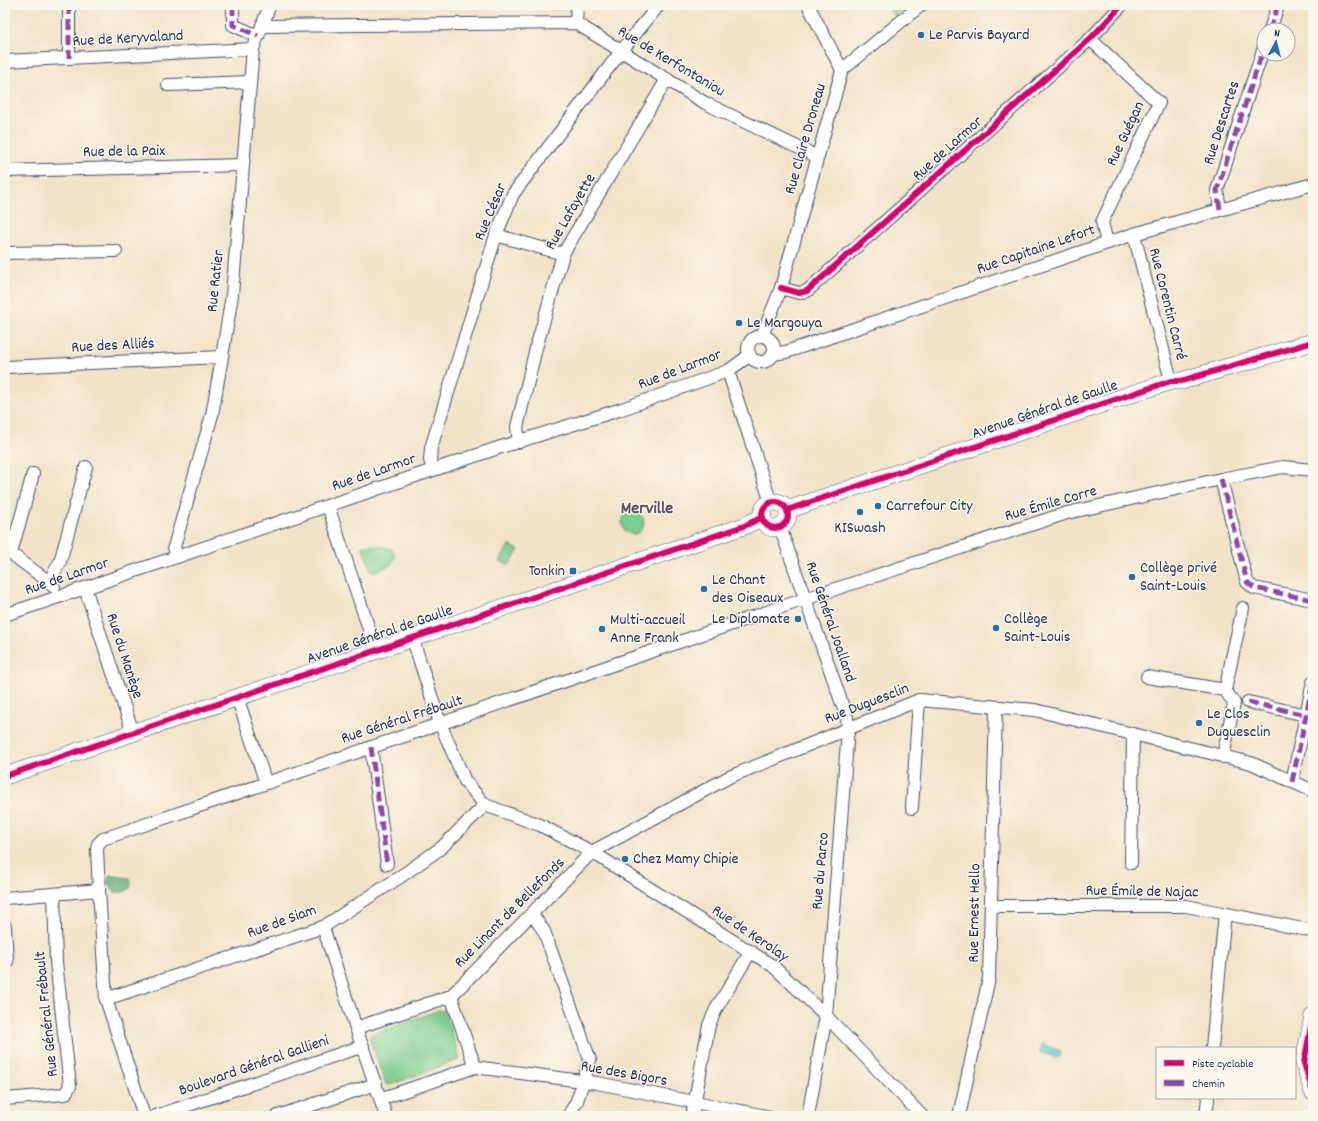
<svg xmlns="http://www.w3.org/2000/svg" width="1318" height="1121" viewBox="0 0 1318 1121" font-family="Dekko,sans-serif">
  <rect width="100%" height="100%" fill="#fbf7ec"/>
  <filter id="ink" filterUnits="userSpaceOnUse"><feTurbulence type="fractalNoise" baseFrequency=".025" numOctaves="2"/><feDisplacementMap in="SourceGraphic" scale="8" xChannelSelector="R" yChannelSelector="G"/><feConvolveMatrix kernelMatrix="1 2 1 2 8 2 1 2 1" color-interpolation-filters="sRGB"/></filter>
  <filter id="wash" filterUnits="userSpaceOnUse"><feTurbulence type="fractalNoise" baseFrequency=".012" numOctaves="4" result="noise"/><feDisplacementMap in="SourceGraphic" scale="16" xChannelSelector="R" yChannelSelector="G"/><feGaussianBlur stdDeviation="0.9" result="paint"/><feColorMatrix in="noise" values="0 0 0 0 0 0 0 0 0 0 0 0 0 0 0 0 0 1.4 0 .05"/><feComposite in="paint" operator="in"/></filter>
  <g filter="url(#wash)">
    <rect width="100%" height="100%" fill="#f2e3c7"/>
    <g fill="#7dcd8d" stroke="#4c7e76">
      <polygon points="885,5 921,5 901,22"/>
      <circle cx="633" cy="523" r="11"/>
      <polygon points="372,545 392,549 395,556 391,565 372,573 362,546"/>
      <polygon points="509,545 519,550 509,565 500,561"/>
      <polygon points="439,1010 445,1011 460,1059 390,1085 386,1084 370,1039 371,1035"/>
    </g>
    <path fill="#66b078" stroke="#40706b" d="M 109,875 L 130,878 C 134,891 125,893 114,892 L 107,883 Z"/>
    <polygon fill="#5dcad2" stroke="#3c7c98" points="1042,1044 1061,1051 1058,1058 1039,1052"/>
  </g>
  <g filter="url(#ink)">
    <g fill="none" stroke-linecap="round" stroke-linejoin="round">
      <defs>
        <g id="street">
          <polyline points="69,5 69,58"/>
          <polyline points="233,5 233,25 258,36"/>
          <polyline points="576,23 577,5"/>
          <polyline points="262,26 576,23 705,103 818,157"/>
          <polyline points="1270,30 1278,5"/>
          <polyline points="1090,39 1159,103 1102,222 1107,243"/>
          <polyline points="5,61 253,49"/>
          <polyline points="842,70 921,5"/>
          <polyline points="168,85 250,82"/>
          <polyline points="5,171 243,165"/>
          <polyline points="1220,209 1217,190 1264,47"/>
          <polyline points="1134,234 1171,381"/>
          <polyline points="496,235 563,254"/>
          <polyline points="5,253 116,251"/>
          <polyline points="781,288 799,293 807,291 1090,39 1122,5"/>
          <polyline points="762,336 781,288 842,70 808,5"/>
          <circle cx="761" cy="349" r="13"/>
          <polyline points="773,354 786,352 1134,234 1313,184"/>
          <polyline points="5,367 222,357"/>
          <polyline points="728,371 771,503"/>
          <polyline points="519,442 517,427 536,348 563,254 667,79"/>
          <polyline points="433,470 430,460 431,448 496,235 513,194 622,50 659,5"/>
          <polyline points="1221,479 1247,582 1254,588 1313,600"/>
          <polyline points="328,506 376,650"/>
          <polyline points="780,527 847,718 848,729 826,1016 808,1116"/>
          <polyline points="5,549 49,582 54,587"/>
          <polyline points="11,553 33,474"/>
          <polyline points="177,557 174,547 212,415 222,357 232,295 253,49 270,5"/>
          <polyline points="49,582 60,562 86,467"/>
          <polyline points="85,588 133,733"/>
          <polyline points="5,615 501,447 622,409 728,371 750,355"/>
          <polyline points="412,637 440,723 465,781 485,805 540,825 592,852 773,966 826,1016 922,1116"/>
          <polyline points="1147,677 1225,690"/>
          <polyline points="237,697 266,783"/>
          <polyline points="1248,702 1306,715"/>
          <polyline points="371,747 387,864"/>
          <polyline points="1223,757 1234,703 1225,690 1243,608"/>
          <polyline points="1292,782 1313,682"/>
          <polyline points="912,808 919,700"/>
          <polyline points="1131,863 1133,735"/>
          <polyline points="99,890 106,999 144,1116"/>
          <polyline points="5,898 99,890 97,849 98,844 103,839 805,599 1067,513 1221,479 1283,467 1313,470"/>
          <polyline points="991,906 1186,906 1313,931"/>
          <polyline points="532,914 544,931 590,1060 577,1101 568,1116"/>
          <polyline points="5,926 7,961 5,965"/>
          <polyline points="323,927 356,1028"/>
          <polyline points="451,996 592,852 729,777 919,700 1035,710 1251,763 1313,791"/>
          <polyline points="106,999 323,927 397,879 441,848 485,805"/>
          <polyline points="1212,1048 1225,913"/>
          <polyline points="475,1067 597,1083 766,1116"/>
          <polyline points="5,1099 65,1094 70,1086 56,962 54,894"/>
          <path d="M 380,1099 L 475,1067 L 451,996 L 356,1028 C 366,1057 376,1087 386,1116"/>
          <polyline points="156,1116 363,1046"/>
          <polyline points="278,1116 376,1084"/>
          <polyline points="692,1116 709,1025 716,1009 751,951"/>
          <polyline points="959,1116 989,978 996,708"/>
          <polyline points="1206,1116 1208,1098"/>
        </g>
        <g id="secondary">
          <circle cx="775" cy="515" r="13"/>
          <polyline points="787,510 1171,381 1181,381 1313,342"/>
          <polyline points="5,776 744,526 763,517"/>
          <polyline points="1313,1016 1304,1063 1313,1092"/>
        </g>
      </defs>
      <use href="#street" stroke="#3b4a6e" stroke-width="14"/>
      <use href="#secondary" stroke="#3b4a6e" stroke-width="18"/>
      <use href="#street" stroke="#fff" stroke-width="12"/>
      <use href="#secondary" stroke="#fff" stroke-width="17"/>
      <g stroke="#8e44ad" stroke-width="5" stroke-dasharray="10 5" stroke-linecap="butt">
        <polyline points="69,5 69,58"/>
        <polyline points="233,5 233,25 258,36"/>
        <polyline points="1270,30 1278,5"/>
        <polyline points="1220,209 1217,190 1264,47"/>
        <polyline points="1221,479 1247,582 1254,588 1313,600"/>
        <polyline points="1248,702 1306,715"/>
        <polyline points="371,747 387,864"/>
        <polyline points="1292,782 1313,682"/>
      </g>
      <defs>
        <g id="cycleway">
          <polyline points="781,288 799,293 807,291 1090,39 1122,5"/>
          <circle cx="775" cy="515" r="13"/>
          <polyline points="787,510 1171,381 1181,381 1313,342"/>
          <polyline points="5,776 744,526 763,517"/>
          <polyline points="1313,1016 1304,1063 1313,1092"/>
        </g>
      </defs>
      <use href="#cycleway" stroke="#fbf7ec" stroke-width="8"/>
      <use href="#cycleway" stroke="#d6006c" stroke-width="6"/>
    </g>
  </g>
  <g fill="#1f6fb2" stroke="#fbf7ec" stroke-width="1.5">
    <circle cx="921" cy="35" r="4"/>
    <circle cx="739" cy="323" r="4"/>
    <circle cx="878" cy="506" r="4"/>
    <circle cx="860" cy="512" r="4"/>
    <rect x="569" y="567" width="8" height="8" rx="2"/>
    <circle cx="1132" cy="577" r="4"/>
    <circle cx="704" cy="589" r="4"/>
    <circle cx="798" cy="619" r="4"/>
    <circle cx="996" cy="628" r="4"/>
    <circle cx="602" cy="629" r="4"/>
    <circle cx="1199" cy="723" r="4"/>
    <circle cx="625" cy="859" r="4"/>
  </g>
  <g text-anchor="middle" dominant-baseline="central" stroke-width="3" stroke-linejoin="round" paint-order="stroke">
    <g font-size="16" fill="#1b2f5e" stroke="#fbf7ec" text-anchor="start">
      <text x="929" y="35">Le Parvis Bayard</text>
      <text x="747" y="323">Le Margouya</text>
      <text x="886" y="506">Carrefour City</text>
      <text x="860" y="528" text-anchor="middle">KISwash</text>
      <text x="1140" y="568">Collège privé<tspan x="1140" dy="18">Saint-Louis</tspan></text>
      <text x="565" y="571" text-anchor="end">Tonkin</text>
      <text x="712" y="580">Le Chant<tspan x="712" dy="18">des Oiseaux</tspan></text>
      <text x="790" y="619" text-anchor="end">Le Diplomate</text>
      <text x="1004" y="619">Collège<tspan x="1004" dy="18">Saint-Louis</tspan></text>
      <text x="610" y="620">Multi-accueil<tspan x="610" dy="18">Anne Frank</tspan></text>
      <text x="1207" y="714">Le Clos<tspan x="1207" dy="18">Duguesclin</tspan></text>
      <text x="633" y="859">Chez Mamy Chipie</text>
    </g>
    <g font-size="16" fill="#1b2f5e" stroke="#fbf7ec">
      <text transform="translate(128 39) rotate(-3)">Rue de Keryvaland</text>
      <text transform="translate(671 62) rotate(31)">Rue de Kerfontaniou</text>
      <text transform="translate(1222 123) rotate(-72)">Rue Descartes</text>
      <text transform="translate(1126 134) rotate(-65)">Rue Guégan</text>
      <text transform="translate(806 139) rotate(-74)">Rue Claire Droneau</text>
      <text transform="translate(948 149) rotate(-42)">Rue de Larmor</text>
      <text transform="translate(124 152) rotate(-1)">Rue de la Paix</text>
      <text transform="translate(491 212) rotate(-67)">Rue César</text>
      <text transform="translate(571 212) rotate(-60)">Rue Lafayette</text>
      <text transform="translate(1036 250) rotate(-19)">Rue Capitaine Lefort</text>
      <text transform="translate(216 281) rotate(-84)">Rue Ratier</text>
      <text transform="translate(1167 304) rotate(76)">Rue Corentin Carré</text>
      <text transform="translate(113 346) rotate(-3)">Rue des Alliés</text>
      <text transform="translate(680 370) rotate(-21)">Rue de Larmor</text>
      <text transform="translate(1045 410) rotate(-19)">Avenue Général de Gaulle</text>
      <text transform="translate(374 473) rotate(-19)">Rue de Larmor</text>
      <text transform="translate(1051 504) rotate(-16)">Rue Émile Corre</text>
      <text transform="translate(67 577) rotate(-19)">Rue de Larmor</text>
      <text transform="translate(830 622) rotate(71)">Rue Général Joalland</text>
      <text transform="translate(380 635) rotate(-19)">Avenue Général de Gaulle</text>
      <text transform="translate(124 656) rotate(72)">Rue du Manège</text>
      <text transform="translate(867 704) rotate(-21)">Rue Duguesclin</text>
      <text transform="translate(402 720) rotate(-18)">Rue Général Frébault</text>
      <text transform="translate(821 871) rotate(-85)">Rue du Parco</text>
      <text transform="translate(1142 892) rotate(1)">Rue Émile de Najac</text>
      <text transform="translate(510 913) rotate(-45)">Rue Linant de Bellefonds</text>
      <text transform="translate(975 913) rotate(-89)">Rue Ernest Hello</text>
      <text transform="translate(282 922) rotate(-20)">Rue de Siam</text>
      <text transform="translate(750 934) rotate(34)">Rue de Kerolay</text>
      <text transform="translate(47 1014) rotate(-96)">Rue Général Frébault</text>
      <text transform="translate(254 1066) rotate(-19)">Boulevard Général Gallieni</text>
      <text transform="translate(624 1074) rotate(10)">Rue des Bigors</text>
    </g>
    <g font-size="18" font-weight="bold" fill="#615168" stroke="#fbf7ec">
      <text x="647" y="509">Merville</text>
    </g>
  </g>
  <rect width="1318" height="1121" fill="none" stroke="#fbf7ec" stroke-width="20"/>
  <rect x="1156" y="1047" width="140" height="52" fill="#fbf7ec" stroke="#a1a7b3"/>
  <rect x="1164" y="1060" width="20" height="6" fill="#d6006c" stroke="#a1a7b3"/>
  <text x="1192" y="1067" font-size="12" fill="#1b2f5e">Piste cyclable</text>
  <rect x="1164" y="1080" width="20" height="6" fill="#8e44ad" stroke="#a1a7b3"/>
  <text x="1192" y="1087" font-size="12" fill="#1b2f5e">Chemin</text>
  <g transform="translate(1276 42) rotate(7)"><circle r="19" fill="#fbf7ec" stroke="#a1a7b3"/>
  <path d="M0-3L7 15L0 10L-7 15Z" fill="#1f6fb2"/>
  <text y="-6" font-size="11" font-weight="bold" text-anchor="middle" fill="#1b2f5e">N</text>
  </g>
</svg>
